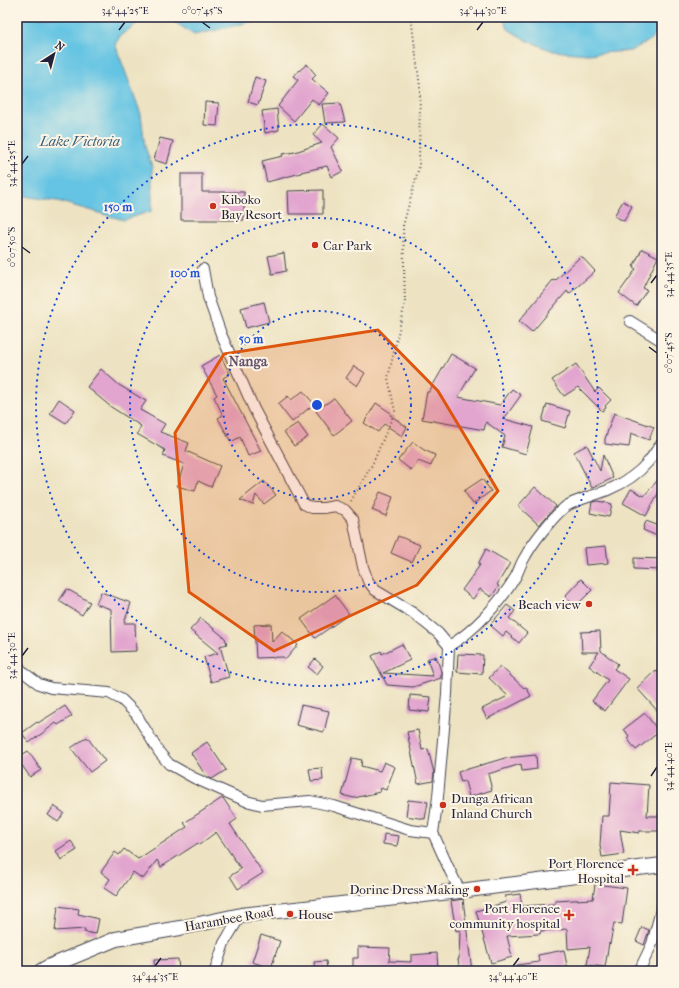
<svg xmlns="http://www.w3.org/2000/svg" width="679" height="988" viewBox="0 0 679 988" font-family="'IM FELL French Canon',serif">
  <rect width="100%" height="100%" fill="#fcf5e5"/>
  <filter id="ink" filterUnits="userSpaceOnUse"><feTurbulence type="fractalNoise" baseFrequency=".025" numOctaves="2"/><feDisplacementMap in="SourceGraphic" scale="8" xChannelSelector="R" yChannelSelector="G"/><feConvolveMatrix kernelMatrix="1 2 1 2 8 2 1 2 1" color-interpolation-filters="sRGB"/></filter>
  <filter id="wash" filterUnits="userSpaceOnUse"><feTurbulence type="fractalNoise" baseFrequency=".012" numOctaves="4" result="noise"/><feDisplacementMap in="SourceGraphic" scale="16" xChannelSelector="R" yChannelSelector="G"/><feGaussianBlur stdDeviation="0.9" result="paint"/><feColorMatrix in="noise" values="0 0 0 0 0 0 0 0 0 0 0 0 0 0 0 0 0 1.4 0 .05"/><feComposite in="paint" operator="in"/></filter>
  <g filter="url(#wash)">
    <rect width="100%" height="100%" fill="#ede3c2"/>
    <g fill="#65c4e3" stroke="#44738f">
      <polygon points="17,17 146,17 121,35 115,44 141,114 145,147 152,166 152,211 124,220 57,201 17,195"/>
      <path d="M 162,17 L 270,17 C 244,23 219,30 194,35 L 176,23 Z"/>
      <polygon points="503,17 662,17 662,28 649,41 630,51 587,54 553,51 526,40 508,29"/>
    </g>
    <g id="blocks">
      <g fill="#e2a5cf">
        <polygon points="307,64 316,75 312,79 329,93 319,105 312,99 294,121 278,106 298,80 293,76"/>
        <polygon points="255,77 266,81 258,105 248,102"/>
        <polygon points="205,102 219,103 217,126 204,125"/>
        <polygon points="340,103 345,122 325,123 322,104"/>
        <polygon points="277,109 279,130 265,133 262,111"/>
        <polygon points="323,124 339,138 331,147 343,171 332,177 327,166 301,172 301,173 267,182 262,161 283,156 282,154 295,152 322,143 313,135"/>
        <polygon points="160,138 173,141 167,164 154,160"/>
        <polygon points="181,174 202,174 202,192 244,192 244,220 181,220"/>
        <polygon points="323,190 323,214 289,214 288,191"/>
        <polygon points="623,201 632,206 624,221 614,216"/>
        <polygon points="642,249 658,257 643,288 647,290 636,306 619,293 636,269 633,267"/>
        <polygon points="284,253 286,271 272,274 268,256"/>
        <polygon points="581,256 595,271 569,294 567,291 532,332 519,321 553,280 555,281"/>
        <polygon points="264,302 269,322 246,328 241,308"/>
        <polygon points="451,354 475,368 458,397 500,405 512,389 521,395 504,419 533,427 526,454 502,447 505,436 486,422 484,430 422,419 427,392 429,392"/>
        <polygon points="220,355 230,374 223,378 261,451 248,456 240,437 231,442 218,418 223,415 214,397 217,395 201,366"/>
        <polygon points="576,364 595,392 599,388 611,400 605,406 606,408 602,411 578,387 564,396 552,380"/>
        <polygon points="354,366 365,373 357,386 346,378"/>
        <polygon points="101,369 119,385 146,401 140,410 165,424 160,432 189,443 186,451 220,466 211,487 198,481 195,491 177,486 184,464 163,456 165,450 137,434 141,426 111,407 87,387"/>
        <polygon points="303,391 314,404 292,422 278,404 288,396 291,400"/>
        <polygon points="334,398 352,421 334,435 316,411"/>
        <polygon points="59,399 75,410 66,423 50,413"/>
        <polygon points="376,403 391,413 390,415 407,427 402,436 384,424 378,432 364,423"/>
        <polygon points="547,404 570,411 565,428 542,421"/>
        <polygon points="614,413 654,427 649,440 631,433 629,447 605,444 605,439"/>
        <polygon points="298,423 308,437 294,446 284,432"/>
        <polygon points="413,442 424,450 435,455 431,466 418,461 411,470 398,460"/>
        <polygon points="587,445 600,471 603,455 613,478 592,488 574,452"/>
        <polygon points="662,475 662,486 646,516 623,503 631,489 644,496"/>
        <polygon points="482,479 491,491 473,504 464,491"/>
        <polygon points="264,481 276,495 264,504 256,495 253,505 240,500"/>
        <polygon points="535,487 556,506 539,525 518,506"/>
        <polygon points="380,492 393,497 386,516 372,510"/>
        <polygon points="598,501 612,504 609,517 590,513 592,502"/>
        <polygon points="646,521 662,527 662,538 643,530"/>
        <polygon points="398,536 420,545 412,562 391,553"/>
        <polygon points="606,546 608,563 586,565 584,548"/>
        <polygon points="486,549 510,563 497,585 499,586 491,597 480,589 473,599 462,590 480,565 478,564"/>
        <polygon points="634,558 662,559 662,570 634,569"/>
        <polygon points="581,579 592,590 575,607 565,596"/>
        <polygon points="67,589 90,602 82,615 59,601"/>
        <polygon points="101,592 131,603 124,623 135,623 136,651 112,652 111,609 96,604"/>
        <polygon points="335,595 349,614 315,638 301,619"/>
        <polygon points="507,605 515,611 509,618 527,633 519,643 506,632 503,636 490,625"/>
        <polygon points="201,618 225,638 227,644 220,646 229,677 211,682 204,657 218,653 190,630"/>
        <polygon points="271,624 272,642 282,631 298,645 286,659 283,657 256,658 254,625"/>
        <polygon points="600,631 601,651 618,664 614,669 629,679 605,711 592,701 608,680 589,666 599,652 582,652 581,632"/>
        <polygon points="402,644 410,660 383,673 433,676 427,659 436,656 441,671 441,678 413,687 387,685 372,656 381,651 382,654"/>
        <polygon points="458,654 483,655 482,674 457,672"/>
        <polygon points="315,659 323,666 317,674 308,667"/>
        <polygon points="500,666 524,688 526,687 531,696 487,719 482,709 508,696 489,678"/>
        <polygon points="656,670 662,677 662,716 637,688"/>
        <polygon points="410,695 431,697 429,712 409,710"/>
        <polygon points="301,705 329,711 324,732 296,725"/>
        <polygon points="65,706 72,716 58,725 56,723 29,743 22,733 37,722 38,723"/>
        <polygon points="645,713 659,732 636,750 627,738 629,736 624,729"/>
        <polygon points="418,730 422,750 428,749 434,773 433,781 418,784 407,732"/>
        <polygon points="87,737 105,761 90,772 71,748"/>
        <polygon points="207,742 226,770 212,779 206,776 191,753"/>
        <polygon points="28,751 41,770 30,777 17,758"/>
        <polygon points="536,755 537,769 522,771 521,764 488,774 492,790 469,797 465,781 461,782 458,772 505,758"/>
        <polygon points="352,758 362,760 361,766 380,771 384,762 395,767 386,790 381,788 380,792 354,798 342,795"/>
        <polygon points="322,768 323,780 311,781 309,769"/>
        <polygon points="611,782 649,785 647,816 662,816 662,831 639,831 639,833 620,830 624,854 602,857 600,845 602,816 609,816"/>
        <polygon points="222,798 223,798 237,819 230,824 263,873 238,889 230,876 241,869 216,832 199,845 198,843 161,867 157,860 143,879 133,872 116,896 104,888 110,879 101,872 115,852 119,855 124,849 138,859 187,827 184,823"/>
        <polygon points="408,800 428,802 425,819 406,816"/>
        <polygon points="54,806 64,813 58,822 48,815"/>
        <polygon points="384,834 399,836 397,846 383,844"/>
        <polygon points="71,841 77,850 61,860 56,851"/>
        <polygon points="595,884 627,888 622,924 614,923 610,944 609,943 605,967 587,965 590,947 568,949 567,929 540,931 540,934 507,936 512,957 491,963 476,911 506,902 505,896 520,894 522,906 555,904 555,901 593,899"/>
        <polygon points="463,899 466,924 472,971 460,971 458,959 459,959 460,930 456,931 451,901"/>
        <polygon points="58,906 79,909 78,914 99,919 96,934 84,932 85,929 55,931"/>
        <polygon points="642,927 649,930 644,945 636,941"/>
        <polygon points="261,935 280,941 271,968 252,962"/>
        <polygon points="358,947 390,948 389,961 411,962 411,955 437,953 438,971 353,971 353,958 358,958"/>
        <polygon points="564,950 568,971 518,971 517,965 539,962 538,955"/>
        <polygon points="178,959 179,971 155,971 154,960"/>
        <polygon points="326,961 327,971 315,971 314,962"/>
      </g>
    </g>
  </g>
  <g filter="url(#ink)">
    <use href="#blocks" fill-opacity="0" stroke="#403f4f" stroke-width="1"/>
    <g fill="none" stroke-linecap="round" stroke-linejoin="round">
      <defs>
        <g id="street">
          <polyline points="203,269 208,297 221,334 254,409 304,504 312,508 324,508 335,506 345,510 353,519 363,567 368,581 375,590 413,613 438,633 449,646 447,694 438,797 433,833 450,871 460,891"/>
          <polyline points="630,321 662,341"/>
          <path d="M 449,646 C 474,631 501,602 516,576 C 519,570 521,563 525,557 C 533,542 552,518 565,507 C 575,500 596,495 608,490 C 622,484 638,474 648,462 C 653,456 657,449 662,443"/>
          <polyline points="17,664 23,672 39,684 51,688 109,693 122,700 136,714 159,752 169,764 194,778 246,801 262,805 310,801 334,806 410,830 433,833"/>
          <polyline points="215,971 224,943 241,915"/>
          <polyline points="639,971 652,944 662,906"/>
        </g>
        <polyline id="secondary" points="41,971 48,967 116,939 180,928 241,915 460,891 662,865"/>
      </defs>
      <use href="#street" stroke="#403f4f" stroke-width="12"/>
      <use href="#secondary" stroke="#403f4f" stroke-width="16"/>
      <polyline stroke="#403f4f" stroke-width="2" stroke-dasharray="1 3" stroke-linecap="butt" points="351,501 373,463 395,411 388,378 405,303 403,226 419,167 420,87 411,17"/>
      <use href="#street" stroke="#fff" stroke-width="10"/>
      <use href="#secondary" stroke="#fff" stroke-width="14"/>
    </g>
  </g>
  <path fill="#de560e" fill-opacity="0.2" stroke="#de560e" stroke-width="3" stroke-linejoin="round" d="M 378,330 L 438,391 L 498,491 L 417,585 L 274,651 L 189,592 L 175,433 L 224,354 Z"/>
  <path fill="none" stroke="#22223b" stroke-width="1.5" d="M 202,22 L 210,28M 119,30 L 125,22M 477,30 L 483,22M 22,164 L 28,156M 22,247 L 30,253M 651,283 L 657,275M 649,347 L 657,353M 22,656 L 28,648M 651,776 L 657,767M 155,966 L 161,958M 513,966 L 519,958"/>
  <g fill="none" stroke="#1d4ed8" stroke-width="2" stroke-dasharray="2 4">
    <circle cx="317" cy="405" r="94"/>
    <circle cx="317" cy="405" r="187"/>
    <circle cx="317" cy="405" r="281"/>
  </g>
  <g fill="#c8321e" stroke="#fcf5e5" stroke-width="1.5">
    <circle cx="213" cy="206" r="4"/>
    <circle cx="315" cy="245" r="4"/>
    <circle cx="589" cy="604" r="4"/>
    <circle cx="443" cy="805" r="4"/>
    <path d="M631 864h4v4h4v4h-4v4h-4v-4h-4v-4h4z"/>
    <circle cx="477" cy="889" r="4"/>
    <circle cx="290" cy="914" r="4"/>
    <path d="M567 909h4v4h4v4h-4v4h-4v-4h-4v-4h4z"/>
  </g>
  <g text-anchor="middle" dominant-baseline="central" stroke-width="4" stroke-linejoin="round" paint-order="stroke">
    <g font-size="13" fill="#22223b" stroke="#fcf5e5" text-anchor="start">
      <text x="221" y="199">Kiboko<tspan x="221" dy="15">Bay Resort</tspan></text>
      <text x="323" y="245">Car Park</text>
      <text x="581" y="604" text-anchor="end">Beach view</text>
      <text x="451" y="798">Dunga African<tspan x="451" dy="15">Inland Church</tspan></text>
      <text x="624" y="863" text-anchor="end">Port Florence<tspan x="624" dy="15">Hospital</tspan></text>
      <text x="469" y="889" text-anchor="end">Dorine Dress Making</text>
      <text x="560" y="908" text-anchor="end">Port Florence<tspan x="560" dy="15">community hospital</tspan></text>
      <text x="298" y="914">House</text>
    </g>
    <g font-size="13" fill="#22223b" stroke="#fcf5e5">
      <text transform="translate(229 919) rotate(-10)">Harambee Road</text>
    </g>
    <g font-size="14" font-style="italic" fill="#395b76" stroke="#fcf5e5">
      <text x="80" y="141">Lake Victoria</text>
    </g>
    <g font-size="14" font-weight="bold" fill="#65506f" stroke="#fcf5e5">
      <text x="248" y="361">Nanga</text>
    </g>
  </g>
  <circle cx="317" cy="405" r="6" fill="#1d4ed8" stroke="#fcf5e5" stroke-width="2"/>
  <g font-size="12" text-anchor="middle" font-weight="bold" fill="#1d4ed8" stroke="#fcf5e5" stroke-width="4" stroke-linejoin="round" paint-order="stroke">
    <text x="118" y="211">150 m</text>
    <text x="185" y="277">100 m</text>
    <text x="251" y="343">50 m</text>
  </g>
  <rect width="679" height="988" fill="none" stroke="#fcf5e5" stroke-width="44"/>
  <g transform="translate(54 54) rotate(36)" stroke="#fcf5e5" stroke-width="3" paint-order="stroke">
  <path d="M0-3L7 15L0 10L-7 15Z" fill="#22223b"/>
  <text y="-6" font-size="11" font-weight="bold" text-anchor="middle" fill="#22223b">N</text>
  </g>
  <rect x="22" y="22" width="635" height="944" fill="none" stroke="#22223b" stroke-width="1.5"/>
  <g font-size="10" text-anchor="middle" fill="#22223b">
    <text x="125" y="14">34°44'25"E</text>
    <text x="202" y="14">0°07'45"S</text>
    <text x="483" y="14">34°44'30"E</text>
    <text transform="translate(11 164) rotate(-90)" y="4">34°44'25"E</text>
    <text transform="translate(11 247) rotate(-90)" y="4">0°07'50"S</text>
    <text transform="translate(668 275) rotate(-90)" y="4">34°44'35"E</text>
    <text transform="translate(668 353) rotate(-90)" y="4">0°07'45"S</text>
    <text transform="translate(11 656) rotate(-90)" y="4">34°44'30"E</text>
    <text transform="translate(668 767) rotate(-90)" y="4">34°44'40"E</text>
    <text x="155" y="980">34°44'35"E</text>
    <text x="513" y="980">34°44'40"E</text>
  </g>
</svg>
